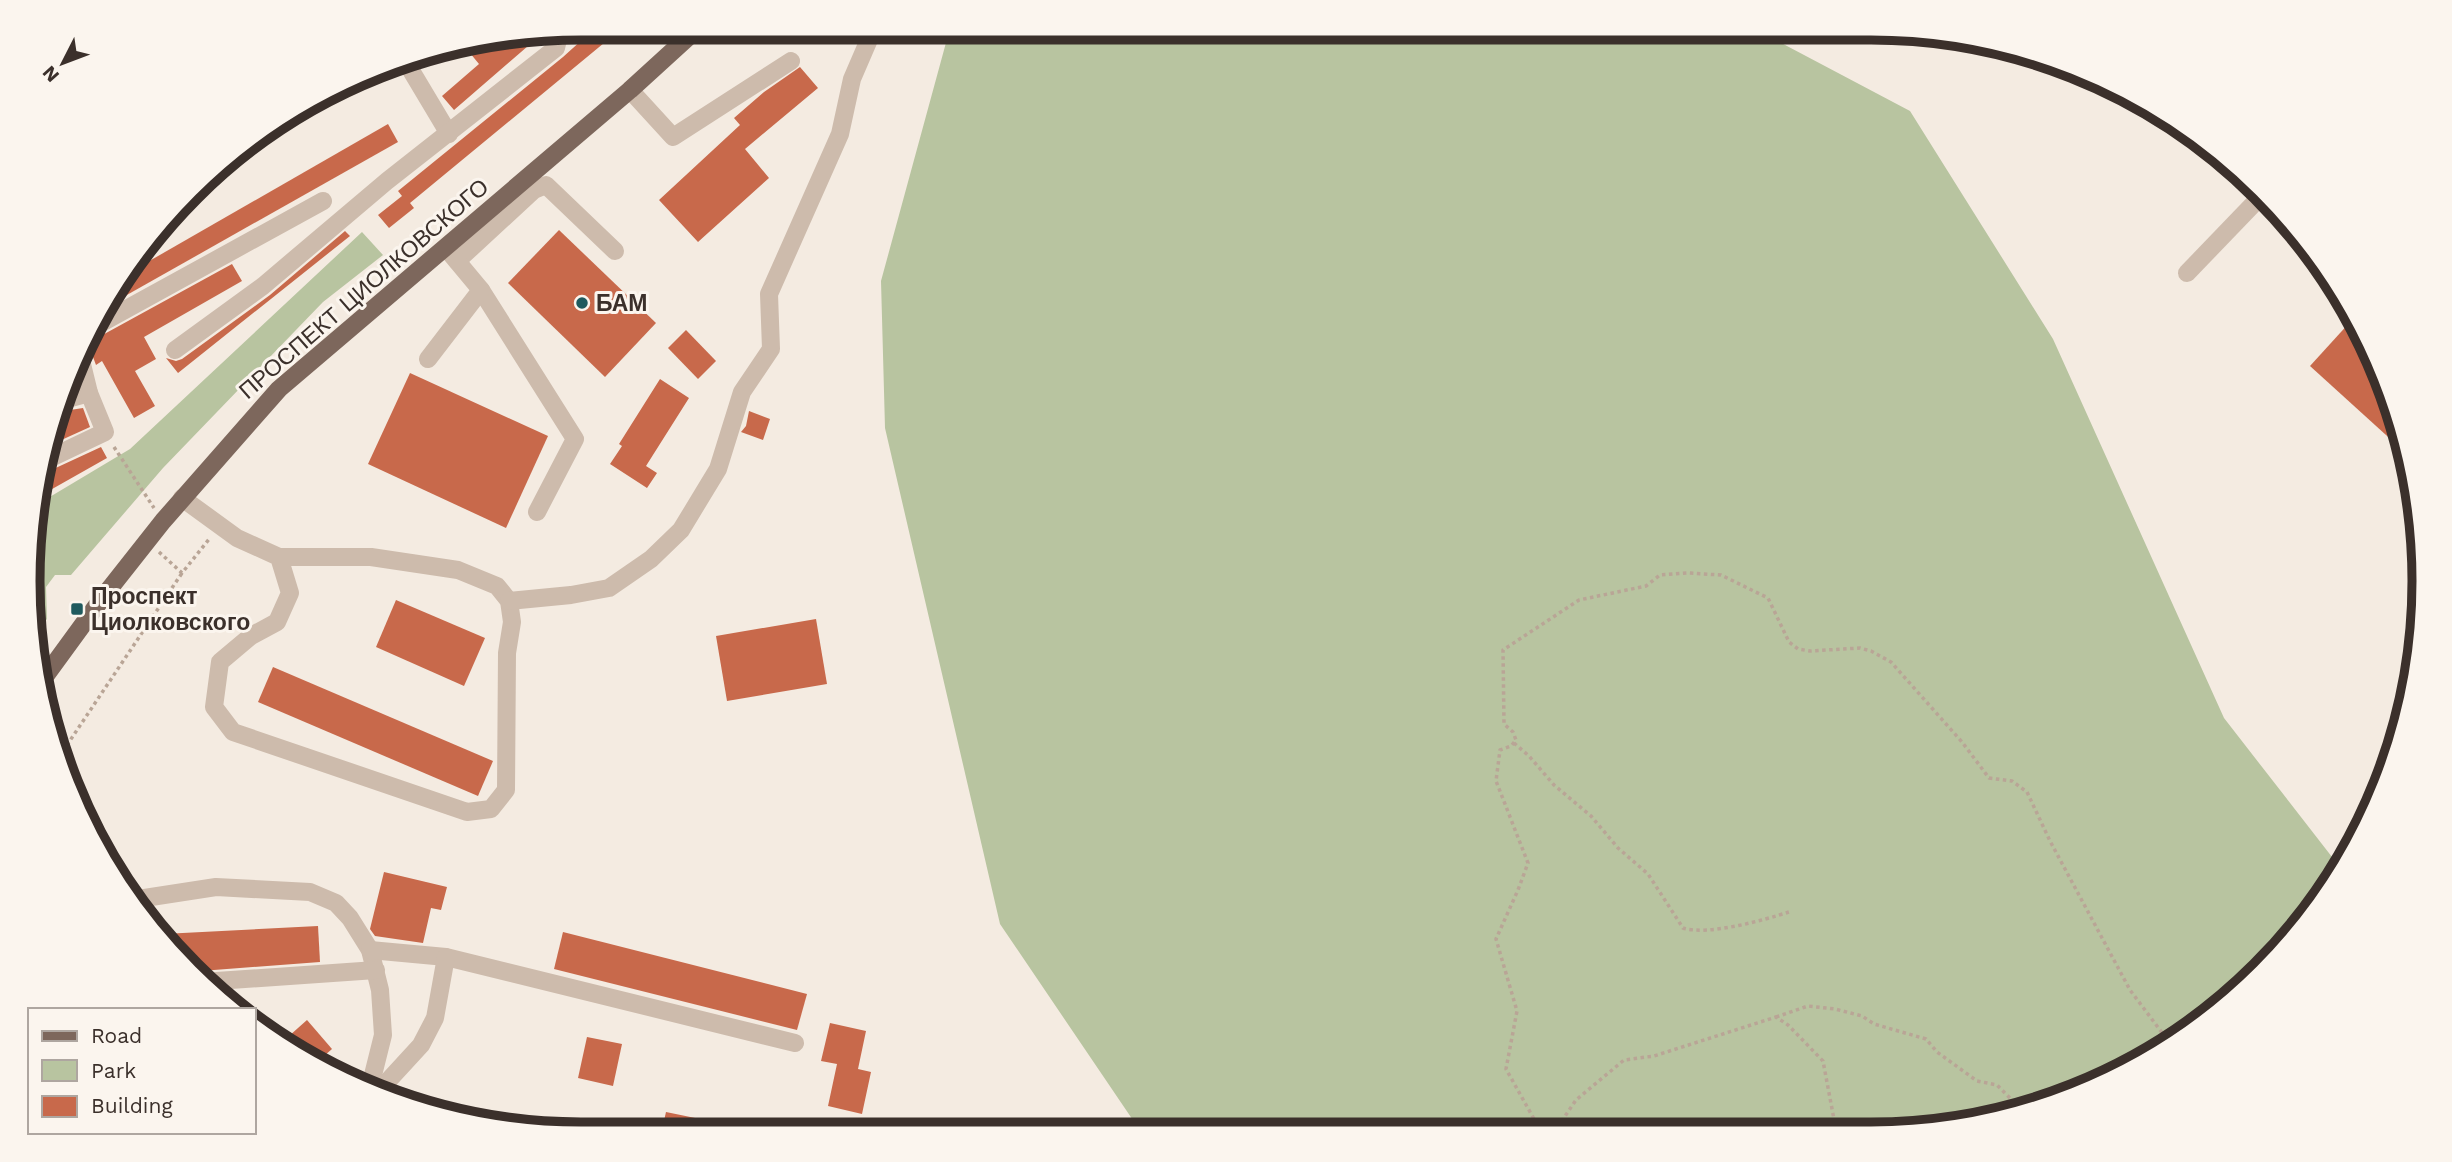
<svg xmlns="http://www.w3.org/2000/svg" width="2452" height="1162" viewBox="0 0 2452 1162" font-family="'Work Sans',sans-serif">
  <rect width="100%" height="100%" fill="#f4ebe1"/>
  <g fill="#b8c4a0">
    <polygon points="950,28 1753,28 1910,111 2053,339 2224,718 2339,866 2309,918 2207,1020 2082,1092 1944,1129 1141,1132 1000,924 885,428 881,281"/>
    <polygon points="362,232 383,255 323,302 163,468 71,575 55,575 46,587 47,619 33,637 38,504 130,449"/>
  </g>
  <g fill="#c8694b">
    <polygon points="593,30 604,43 410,203 414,208 389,228 378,215 402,196 398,191 563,57"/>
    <polygon points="520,38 528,46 454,110 442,96 479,64 465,47"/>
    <polygon points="800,67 818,88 745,149 769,178 698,242 659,200 740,125 734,118 764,92"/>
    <polygon points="388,124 398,142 102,309 118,279"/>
    <polygon points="559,230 656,323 605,377 508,283"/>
    <polygon points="345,231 350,236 178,373 166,358 176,361 182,359 270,295"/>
    <polygon points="232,264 242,281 144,337 156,359 135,371 155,406 134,418 102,361 96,365 90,349 84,342 87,338 97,338"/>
    <polygon points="2351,321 2361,330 2382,370 2408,455 2310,366"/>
    <polygon points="686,330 716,361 698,379 668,348"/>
    <polygon points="410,373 548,436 506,528 368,464"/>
    <polygon points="660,379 689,398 646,466 657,473 647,488 610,464 622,446 619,444"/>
    <polygon points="83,408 90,427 46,447 57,412"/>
    <polygon points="749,411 770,419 763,440 741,432 746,426"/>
    <polygon points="101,447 107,458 38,497 39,473 47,472"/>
    <polygon points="396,600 485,638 464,686 376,647"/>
    <polygon points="816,619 827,684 727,701 716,636"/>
    <polygon points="273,667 493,761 478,796 258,702"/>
    <polygon points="384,872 447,887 441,910 431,908 423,943 375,936 370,929"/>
    <polygon points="318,926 320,962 201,971 190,971 163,934"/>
    <polygon points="563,932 807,994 797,1030 554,969"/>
    <polygon points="307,1020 332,1049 316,1063 280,1044"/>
    <polygon points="830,1023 866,1031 858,1069 871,1072 862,1114 828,1106 837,1064 821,1061"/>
    <polygon points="587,1037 622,1044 613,1086 578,1078"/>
    <polygon points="666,1112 739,1127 738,1133 661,1134"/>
  </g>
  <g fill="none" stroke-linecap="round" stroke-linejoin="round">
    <g stroke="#b9a596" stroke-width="3.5" stroke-dasharray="3.5 3.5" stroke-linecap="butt">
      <polyline points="114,447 154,508"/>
      <polyline points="159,552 182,573 210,538"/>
      <path d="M 1514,743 L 1529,756 L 1554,785 L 1591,816 L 1618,848 L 1648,874 L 1683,928 C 1708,936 1764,920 1789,912"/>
      <polyline points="63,751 182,573"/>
      <polyline points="1776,1017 1808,1006 1835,1009 1862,1016 1874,1024 1926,1039 1937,1052 1977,1081 1997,1085 2021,1109"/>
      <polyline points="1836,1130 1823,1061 1788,1025 1776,1017 1654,1056 1624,1060 1576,1100 1561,1122 1556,1126 1548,1126 1541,1124 1534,1119 1506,1069 1517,1011 1496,939 1518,890 1528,863 1496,781 1500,750 1511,746 1516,740 1513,732 1504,724 1503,650 1579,600 1646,586 1660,575 1688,573 1721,575 1768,598 1789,642 1798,649 1810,651 1860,648 1871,651 1891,662 1962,742 1989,778 2012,781 2027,792 2050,841 2130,990 2169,1042"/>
    </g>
    <g stroke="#cdbbac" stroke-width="18">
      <polyline points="403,57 449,134"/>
      <polyline points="630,90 673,137 791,61"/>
      <polyline points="457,261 534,190 546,185 615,251"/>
      <polyline points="2187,273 2264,193"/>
      <polyline points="481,290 575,439 537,512"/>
      <polyline points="92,328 323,201"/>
      <polyline points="175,350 263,286 387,181 556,48 560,31"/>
      <polyline points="428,359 481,290 451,254"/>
      <polyline points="60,401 89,393"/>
      <polyline points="42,462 105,432 89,393 79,352"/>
      <polyline points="182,498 237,538 279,557 290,593 277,622 251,636 220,662 214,707 233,732 467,812 491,809 506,790 507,653 512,622 509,601 497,586 458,570 371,557 279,557"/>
      <polyline points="509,601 571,595 609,588 651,559 681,530 718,469 742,392 771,349 769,294 840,134 852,79 874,28"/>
      <polyline points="138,899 216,887 310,892 336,903 350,918 370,950 380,990 383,1035 369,1091"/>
      <polyline points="370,950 446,957 795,1043"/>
      <polyline points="202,982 376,970"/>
      <polyline points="376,1094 421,1045 435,1018 446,957"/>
    </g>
    <polyline stroke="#7d675c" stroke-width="18" points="41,682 103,597 163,521 279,389 630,90 698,28"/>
  </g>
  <g fill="#1f5a5e" stroke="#fbf5ee" stroke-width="2.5">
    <circle cx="582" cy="303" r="7"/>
    <rect x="70" y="602" width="14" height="14" rx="3.5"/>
  </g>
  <g text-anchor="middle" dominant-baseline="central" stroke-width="6" stroke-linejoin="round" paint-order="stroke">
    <g font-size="23" fill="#3b302b" stroke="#fbf5ee">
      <text transform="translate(364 289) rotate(-41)">ПРОСПЕКТ ЦИОЛКОВСКОГО</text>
    </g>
    <g font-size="23" font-weight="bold" fill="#3b302b" stroke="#fbf5ee" text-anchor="start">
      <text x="596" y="303">БАМ</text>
      <text x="91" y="596">Проспект<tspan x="91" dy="26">Циолковского</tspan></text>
    </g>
  </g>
  <path d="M0 0H2452V1162H0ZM581 40H1871A541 541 0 0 1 2412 581V581A541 541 0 0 1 1871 1122H581A541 541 0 0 1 40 581V581A541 541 0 0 1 581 40Z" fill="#fbf5ee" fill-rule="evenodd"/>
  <path fill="none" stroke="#3b302b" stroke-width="9" d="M581 40H1871A541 541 0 0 1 2412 581V581A541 541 0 0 1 1871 1122H581A541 541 0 0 1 40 581V581A541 541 0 0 1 581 40Z"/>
  <rect x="28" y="1008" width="228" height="126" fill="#fbf5ee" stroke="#aea6a0" stroke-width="2"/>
  <rect x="42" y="1031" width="35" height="10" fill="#7d675c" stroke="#aea6a0" stroke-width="2"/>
  <text x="91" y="1043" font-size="21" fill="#3b302b">Road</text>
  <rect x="42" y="1060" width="35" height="21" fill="#b8c4a0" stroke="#aea6a0" stroke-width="2"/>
  <text x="91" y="1078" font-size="21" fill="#3b302b">Park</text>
  <rect x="42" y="1096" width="35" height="21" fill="#c8694b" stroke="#aea6a0" stroke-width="2"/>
  <text x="91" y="1113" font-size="21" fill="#3b302b">Building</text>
  <g transform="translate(63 63) rotate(228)" stroke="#fbf5ee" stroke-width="5" paint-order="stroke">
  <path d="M0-5L12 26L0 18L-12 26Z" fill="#3b302b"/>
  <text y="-10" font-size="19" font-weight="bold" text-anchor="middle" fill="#3b302b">N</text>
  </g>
</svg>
